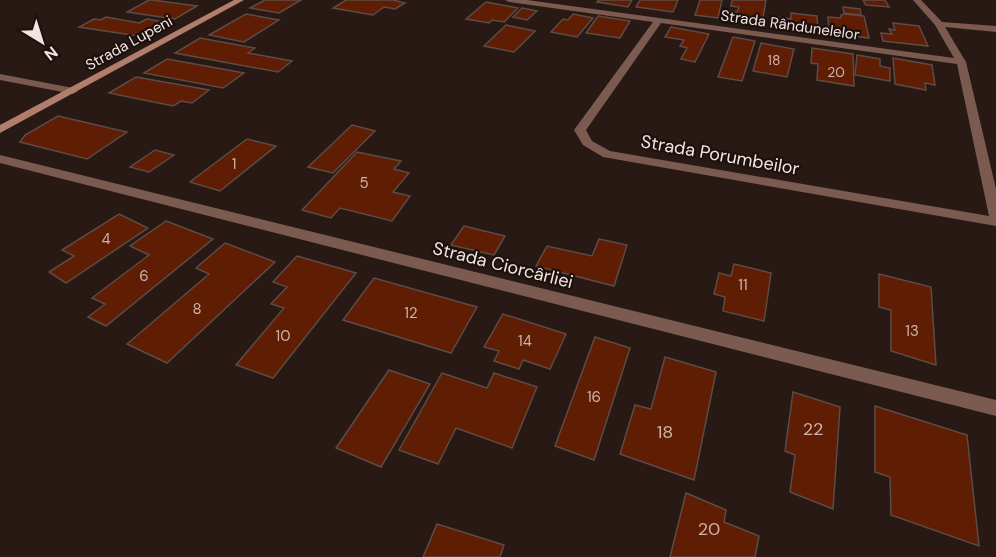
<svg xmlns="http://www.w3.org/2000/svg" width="996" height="557" viewBox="0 0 996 557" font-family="'DM Sans',sans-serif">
  <rect width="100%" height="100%" fill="#281915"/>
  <g fill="#5f1d03" stroke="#5d4b45" stroke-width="1.5">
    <polygon points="149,0 152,0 197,6 175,19 127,12"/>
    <polygon points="265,0 301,0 279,13 250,8"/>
    <polygon points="346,0 393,0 405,3 395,9 384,7 373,15 333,8"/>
    <polygon points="599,0 632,0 628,7 597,2"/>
    <polygon points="640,0 678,0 673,12 636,7"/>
    <polygon points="700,0 722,0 718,18 695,15"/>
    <polygon points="732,0 766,0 762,24 725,19 727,10 737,12 739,7 731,6"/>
    <polygon points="863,0 885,0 889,7 866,5"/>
    <polygon points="486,2 518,8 504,22 492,20 489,23 466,19"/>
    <polygon points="843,7 860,9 861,15 844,13"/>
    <polygon points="522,8 537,11 527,20 513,17"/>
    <polygon points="791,13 817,16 818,32 775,27 776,17 791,19"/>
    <polygon points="246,14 279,20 244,42 209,35"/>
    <polygon points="573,14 593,18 577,37 551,32 563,19 568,20"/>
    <polygon points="844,14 864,16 869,38 829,33 828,17 841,18 841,15"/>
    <polygon points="598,16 630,21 620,38 586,33"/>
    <polygon points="106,17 139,23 147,19 165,22 138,36 79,27 94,19 101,20"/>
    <polygon points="893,23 919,26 928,46 883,41 881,33 892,34 889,29 895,30"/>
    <polygon points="506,25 535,31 514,52 484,46"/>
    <polygon points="671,27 709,34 695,62 681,59 687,48 680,46 684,40 665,37"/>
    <polygon points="733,37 755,41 742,81 718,77"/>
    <polygon points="200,38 255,48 248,53 292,61 278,72 175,53"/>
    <polygon points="761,43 794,49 787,77 753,71"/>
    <polygon points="812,48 853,54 854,86 817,80 818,64 811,63"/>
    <polygon points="857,55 880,59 880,66 890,68 890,81 855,75"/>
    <polygon points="893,58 932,65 935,85 925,83 926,90 895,84"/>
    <polygon points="167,59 244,73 223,88 144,73"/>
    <polygon points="136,77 209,90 192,103 181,101 173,106 109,93"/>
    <polygon points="58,116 127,132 87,159 20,142 25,135"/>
    <polygon points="352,125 375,131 333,173 308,167"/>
    <polygon points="247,139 276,146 220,191 190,182"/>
    <polygon points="155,150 174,155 149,172 130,167"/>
    <polygon points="357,152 401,161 394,169 409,173 393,192 410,196 392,221 340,208 331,218 302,210"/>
    <polygon points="119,214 148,228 66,283 49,272 74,256 62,250"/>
    <polygon points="166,221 213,239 106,326 88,317 105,304 92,298 149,255 130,246"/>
    <polygon points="464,226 505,236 494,255 451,245"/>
    <polygon points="599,239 627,245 614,286 536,266 547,246 592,256"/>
    <polygon points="225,243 275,262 167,363 127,344 209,274 196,268"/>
    <polygon points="297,256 356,273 273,378 236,365 284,308 271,304 287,287 273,282"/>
    <polygon points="734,264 771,273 764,321 723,311 725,297 714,294 719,273 731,276"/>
    <polygon points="879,274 931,287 936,365 891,351 891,310 879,307"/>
    <polygon points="374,278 477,307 451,353 343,320"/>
    <polygon points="503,314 566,334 550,369 523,360 519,369 494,361 499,351 484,347"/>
    <polygon points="595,337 630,348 594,460 555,446"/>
    <polygon points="665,357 716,372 694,480 620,454 635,405 651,409"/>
    <polygon points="389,370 430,384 381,467 336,448"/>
    <polygon points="442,373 487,388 494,373 537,387 512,448 456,428 438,464 399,450"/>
    <polygon points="793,392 840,407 833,509 790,492 795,455 785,451"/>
    <polygon points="875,406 967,435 979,546 891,515 890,477 875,472"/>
    <polygon points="686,493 726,510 724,522 759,536 755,557 670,557"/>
    <polygon points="437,524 504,545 500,557 423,557"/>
  </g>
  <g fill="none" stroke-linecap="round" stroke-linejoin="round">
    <g fill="#7b5b50" fill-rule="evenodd">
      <path d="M 505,0 L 527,0 L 954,58 L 935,25 L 913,0 L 921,0 L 942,22 L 996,26 L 996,32 L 945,27 L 966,62 L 996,189 L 996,226 L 603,157 L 583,145 L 574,130 L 653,22 L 509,2 ZM 661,23 L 957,64 L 989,216 L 610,151 L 592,141 L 586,130 Z"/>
      <polygon points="0,74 73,88 78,91 73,94 0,80"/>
      <polygon points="0,155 996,400 996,416 0,163"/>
    </g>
    <polygon fill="#b17e6c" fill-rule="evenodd" points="234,0 244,0 0,133 0,125"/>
  </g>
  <g text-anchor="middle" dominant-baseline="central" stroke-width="4.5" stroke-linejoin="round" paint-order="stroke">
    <g font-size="14" fill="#ccb3aa">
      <text x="774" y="60">18</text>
      <text x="836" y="72">20</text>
    </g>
    <g font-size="15" fill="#f0e5e1" stroke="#1e100c">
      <text transform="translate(790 25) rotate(8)">Strada Rândunelelor</text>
      <text transform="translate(129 43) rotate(-29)">Strada Lupeni</text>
    </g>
    <g font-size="15" fill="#ccb3aa">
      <text x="234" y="164">1</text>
      <text x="364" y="183">5</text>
      <text x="106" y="239">4</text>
      <text x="144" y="276">6</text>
      <text x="743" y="285">11</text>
      <text x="197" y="309">8</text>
      <text x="411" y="313">12</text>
      <text x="912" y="331">13</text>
      <text x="283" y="336">10</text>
      <text x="525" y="341">14</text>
      <text x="594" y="397">16</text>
    </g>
    <g font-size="18" fill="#f0e5e1" stroke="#1e100c">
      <text transform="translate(720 155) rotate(10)">Strada Porumbeilor</text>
      <text transform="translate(503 265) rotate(14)">Strada Ciorcârliei</text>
    </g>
    <g font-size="18" fill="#ccb3aa">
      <text x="813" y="429">22</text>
      <text x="665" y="432">18</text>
      <text x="709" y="529">20</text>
    </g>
  </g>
  <g transform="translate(42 42) rotate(142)" stroke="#1e100c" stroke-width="4.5" paint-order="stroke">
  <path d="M0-4.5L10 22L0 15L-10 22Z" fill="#f0e5e1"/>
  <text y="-9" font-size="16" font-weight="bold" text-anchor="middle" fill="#f0e5e1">N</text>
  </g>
</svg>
